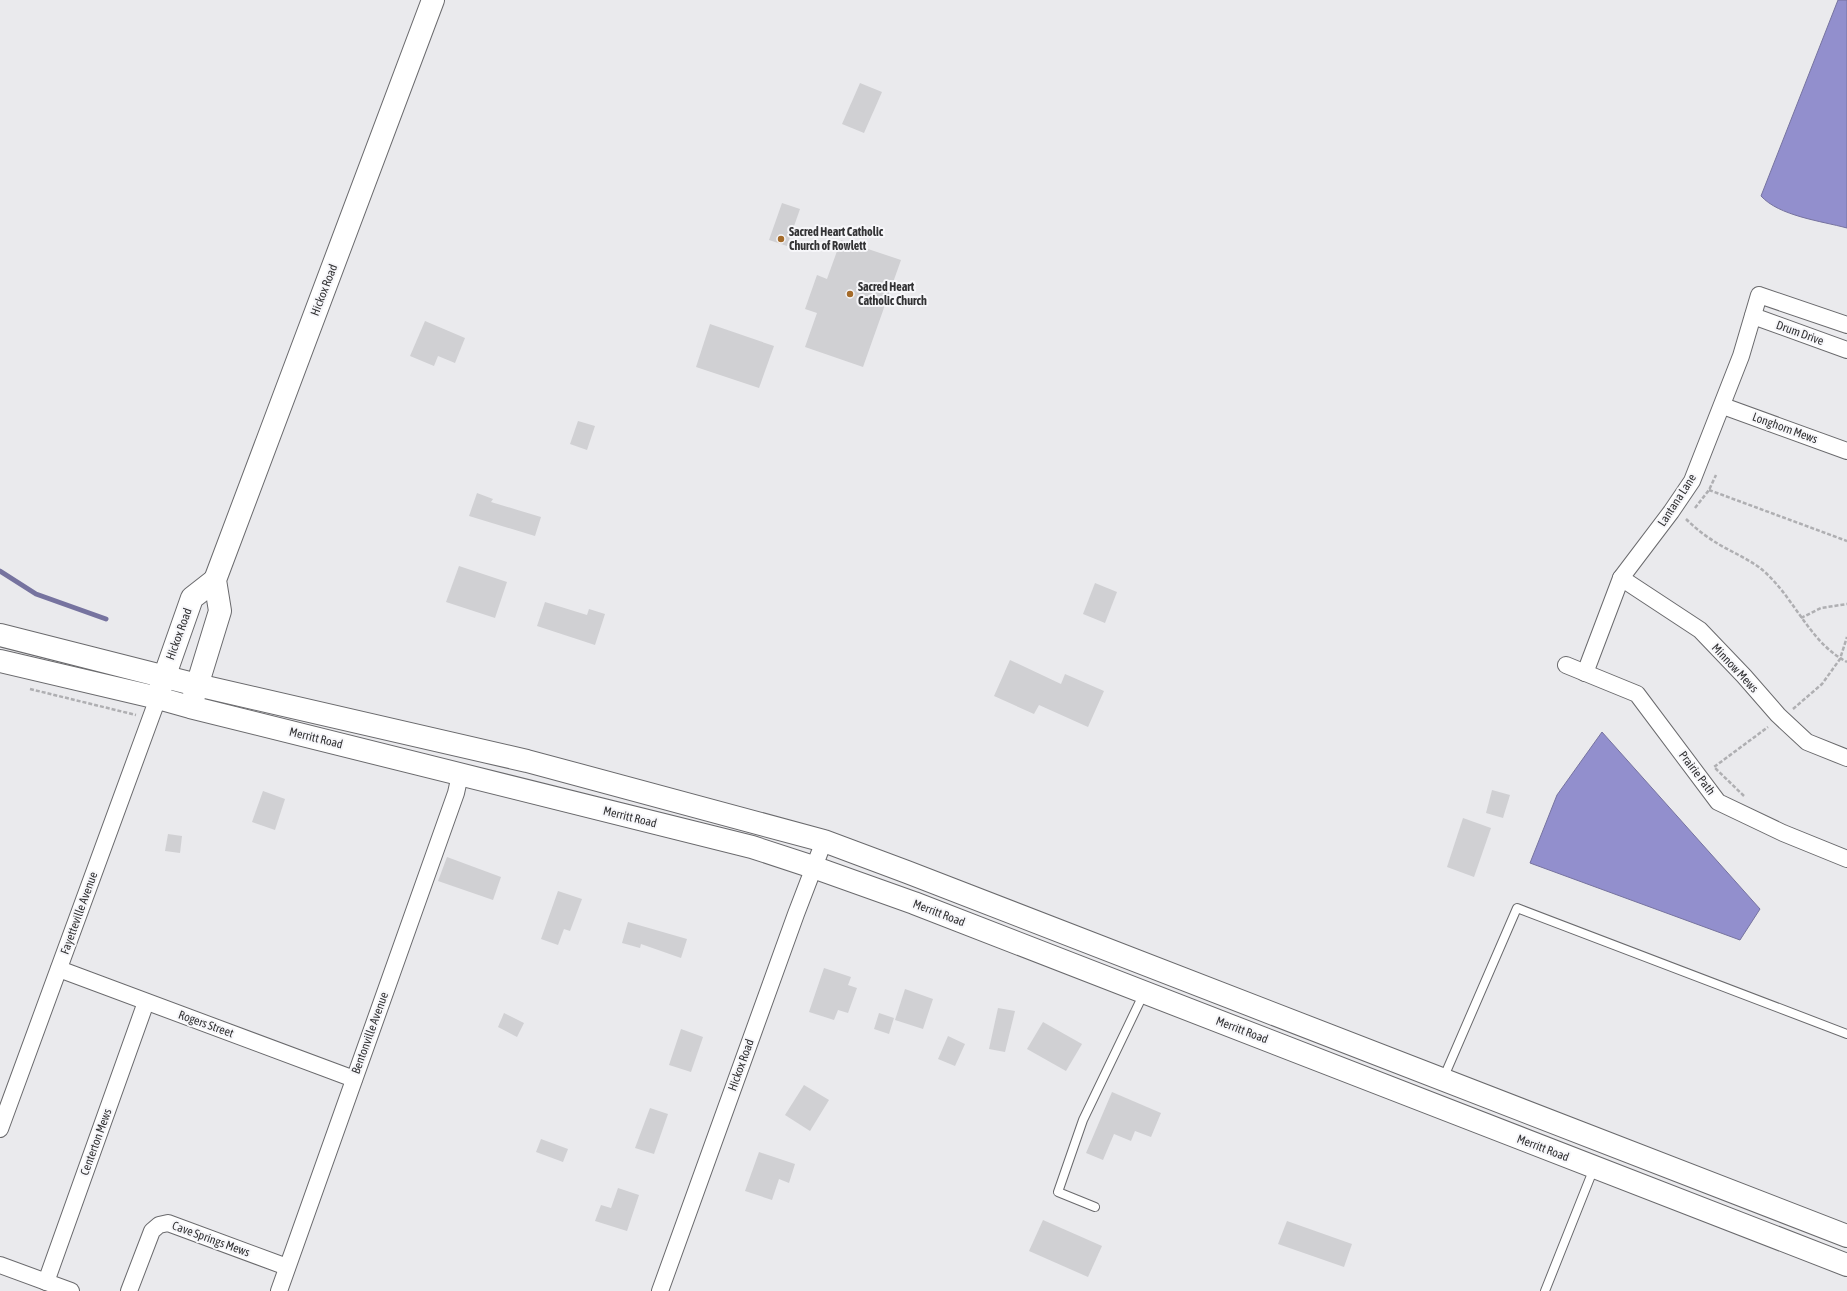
<svg xmlns="http://www.w3.org/2000/svg" width="1847" height="1291" viewBox="0 0 1847 1291" font-family="'Asap Condensed',sans-serif">
  <rect width="100%" height="100%" fill="#eaeaed"/>
  <g fill="#928fcd" stroke="#76739f">
    <path d="M 1838,0 L 1847,0 L 1847,228 C 1821,221 1779,216 1761,196 Z"/>
    <polygon points="1602,732 1760,909 1740,940 1530,863 1557,795"/>
  </g>
  <g fill="none" stroke-linecap="round" stroke-linejoin="round">
    <polyline stroke="#76739f" stroke-width="5" points="0,571 36,594 106,619"/>
  </g>
  <g fill="#d0d0d3">
    <polygon points="860,83 882,92 864,133 842,124"/>
    <polygon points="782,203 800,209 787,246 769,240"/>
    <polygon points="841,240 901,260 863,367 805,347 817,313 805,309 817,275 827,279"/>
    <polygon points="425,321 465,338 455,363 438,356 434,366 410,356"/>
    <polygon points="710,324 774,346 759,388 696,367"/>
    <polygon points="578,421 595,426 587,450 570,444"/>
    <polygon points="477,493 493,499 491,502 541,517 535,536 469,516"/>
    <polygon points="459,566 507,582 495,618 446,602"/>
    <polygon points="1095,583 1117,592 1105,623 1083,614"/>
    <polygon points="545,602 587,615 589,609 605,614 595,645 537,626"/>
    <polygon points="1010,660 1061,684 1065,674 1104,691 1088,727 1039,705 1034,714 994,696"/>
    <polygon points="1492,790 1510,795 1503,818 1486,813"/>
    <polygon points="263,791 285,799 275,830 252,822"/>
    <polygon points="1463,818 1491,828 1474,877 1447,867"/>
    <polygon points="168,834 182,836 180,853 165,851"/>
    <polygon points="447,857 501,877 493,900 438,881"/>
    <polygon points="558,891 582,899 570,931 564,929 558,945 541,939"/>
    <polygon points="628,922 687,939 681,958 641,944 640,948 622,943"/>
    <polygon points="824,968 851,977 848,985 857,988 848,1013 838,1010 834,1020 809,1012"/>
    <polygon points="905,989 933,999 923,1029 895,1020"/>
    <polygon points="998,1008 1015,1011 1005,1052 989,1049"/>
    <polygon points="504,1013 524,1023 517,1037 498,1027"/>
    <polygon points="879,1013 894,1018 889,1034 874,1029"/>
    <polygon points="1043,1022 1082,1044 1066,1071 1027,1049"/>
    <polygon points="681,1029 703,1037 691,1072 669,1065"/>
    <polygon points="948,1036 965,1044 955,1066 938,1059"/>
    <polygon points="804,1085 829,1100 810,1131 785,1115"/>
    <polygon points="1112,1092 1161,1113 1151,1137 1135,1131 1131,1141 1114,1134 1103,1160 1086,1153"/>
    <polygon points="650,1108 668,1114 654,1154 635,1148"/>
    <polygon points="541,1139 568,1149 563,1162 536,1152"/>
    <polygon points="759,1152 795,1164 789,1183 779,1179 772,1200 745,1191"/>
    <polygon points="618,1188 639,1195 627,1231 595,1221 601,1205 611,1208"/>
    <polygon points="1043,1220 1102,1246 1088,1277 1029,1251"/>
    <polygon points="1287,1221 1352,1244 1344,1267 1278,1244"/>
  </g>
  <g fill="none" stroke-linecap="round" stroke-linejoin="round">
    <defs>
      <g id="lane">
        <polyline points="1443,1079 1517,908 1847,1034"/>
        <polyline points="1095,1207 1058,1192 1083,1120 1144,993"/>
        <polyline points="1545,1291 1594,1168"/>
      </g>
      <g id="street">
        <polyline points="1753,316 1847,350"/>
        <polyline points="1723,406 1847,451"/>
        <polyline points="1621,578 1700,630 1744,676 1778,715 1807,742 1847,758"/>
        <polyline points="1566,665 1637,694 1718,802 1783,833 1847,859"/>
        <polyline points="1585,673 1621,578 1671,512 1692,481 1741,356 1759,295 1847,325"/>
        <polyline points="59,969 354,1079"/>
        <polyline points="0,1129 158,698"/>
        <polyline points="0,1265 71,1291"/>
        <polyline points="46,1282 146,1002"/>
        <polyline points="129,1291 152,1231 159,1225 168,1223 287,1267"/>
        <polyline points="279,1291 456,793 460,775"/>
        <polyline points="660,1291 796,914 824,841"/>
      </g>
      <g id="secondary">
        <polyline points="0,635 197,685 527,761 824,841 907,872 1847,1236"/>
        <polyline points="0,661 158,698 190,707 752,847 813,867 914,903 1847,1265"/>
        <polyline points="160,689 192,598 215,580"/>
        <polyline points="193,699 220,611 215,580 433,0"/>
      </g>
    </defs>
    <use href="#lane" stroke="#6a6a6d" stroke-width="10"/>
    <use href="#street" stroke="#6a6a6d" stroke-width="18"/>
    <use href="#secondary" stroke="#6a6a6d" stroke-width="24"/>
    <g stroke="#afafb2" stroke-width="2.5" stroke-dasharray="4 2" stroke-linecap="butt">
      <polyline points="1709,490 1847,541"/>
      <polyline points="1695,508 1709,490 1716,475"/>
      <path d="M 1686,519 C 1696,529 1708,538 1720,545 C 1734,553 1748,559 1760,568 C 1794,595 1808,642 1847,662"/>
      <polyline points="1801,618 1821,608 1847,604"/>
      <polyline points="30,689 136,715"/>
      <polyline points="1793,709 1822,684 1840,659 1847,637"/>
      <polyline points="1744,796 1714,767 1768,727"/>
    </g>
    <use href="#lane" stroke="#fff" stroke-width="8"/>
    <use href="#street" stroke="#fff" stroke-width="16"/>
    <use href="#secondary" stroke="#fff" stroke-width="22"/>
  </g>
  <g fill="#a46b2a" stroke="#f7f7fa" stroke-width="1.5">
    <circle cx="781" cy="239" r="4"/>
    <circle cx="850" cy="294" r="4"/>
  </g>
  <g text-anchor="middle" dominant-baseline="central" stroke-width="4" stroke-linejoin="round" paint-order="stroke">
    <g font-size="12" font-weight="bold" fill="#333335" stroke="#f7f7fa" text-anchor="start">
      <text x="789" y="232">Sacred Heart Catholic<tspan x="789" dy="14">Church of Rowlett</tspan></text>
      <text x="858" y="287">Sacred Heart<tspan x="858" dy="14">Catholic Church</tspan></text>
    </g>
    <g font-size="12" fill="#333335" stroke="#f7f7fa">
      <text transform="translate(324 290) rotate(-69)">Hickox Road</text>
      <text transform="translate(1800 333) rotate(20)">Drum Drive</text>
      <text transform="translate(1785 428) rotate(20)">Longhorn Mews</text>
      <text transform="translate(1677 500) rotate(-57)">Lantana Lane</text>
      <text transform="translate(179 634) rotate(-70)">Hickox Road</text>
      <text transform="translate(1735 668) rotate(47)">Minnow Mews</text>
      <text transform="translate(316 738) rotate(14)">Merritt Road</text>
      <text transform="translate(1697 773) rotate(53)">Prairie Path</text>
      <text transform="translate(630 817) rotate(14)">Merritt Road</text>
      <text transform="translate(79 913) rotate(-70)">Fayetteville Avenue</text>
      <text transform="translate(939 913) rotate(21)">Merritt Road</text>
      <text transform="translate(206 1024) rotate(20)">Rogers Street</text>
      <text transform="translate(1242 1030) rotate(21)">Merritt Road</text>
      <text transform="translate(370 1033) rotate(-70)">Bentonville Avenue</text>
      <text transform="translate(741 1065) rotate(-70)">Hickox Road</text>
      <text transform="translate(96 1142) rotate(-70)">Centerton Mews</text>
      <text transform="translate(1543 1148) rotate(21)">Merritt Road</text>
      <text transform="translate(211 1239) rotate(20)">Cave Springs Mews</text>
    </g>
  </g>
</svg>
